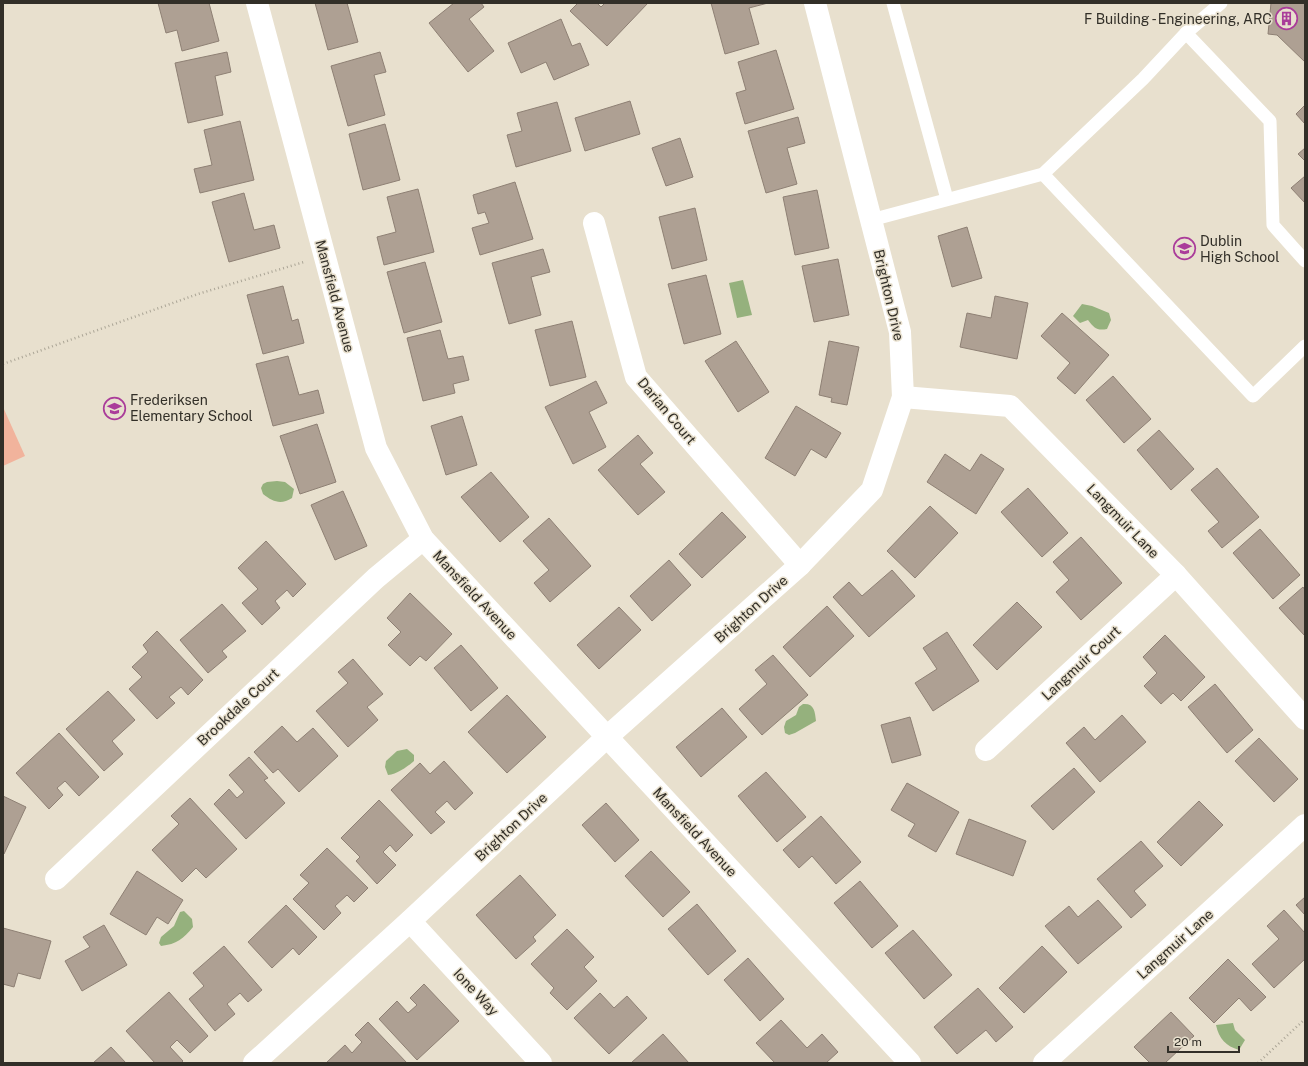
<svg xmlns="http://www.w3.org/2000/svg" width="1308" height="1066" viewBox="0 0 1308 1066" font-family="'Public Sans',sans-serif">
  <rect width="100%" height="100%" fill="#e8e0ce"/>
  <polygon fill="#f1b39c" points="3,407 25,456 3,466"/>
  <g fill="#95b17d">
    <polygon points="743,280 752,315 737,318 729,283"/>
    <path d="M 1082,304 L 1092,306 L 1109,313 L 1111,320 L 1107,329 C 1097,331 1094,328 1088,320 L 1080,323 L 1073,316 Z"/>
    <path d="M 277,481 L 285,482 L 294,489 L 292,498 C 281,505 273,502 263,494 L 261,488 L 263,484 L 267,482 Z"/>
    <path d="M 803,704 C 814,703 815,711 816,721 L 795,733 L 789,735 L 785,733 L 784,727 L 786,721 L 796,715 L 799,707 Z"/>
    <path d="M 407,749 L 414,755 L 414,761 C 407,767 397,774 388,775 L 385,767 L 386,761 L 397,751 Z"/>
    <path d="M 184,911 L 192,919 L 193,927 C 183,939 177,944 161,946 L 159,943 L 161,937 L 174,926 L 180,912 Z"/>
    <path d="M 1233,1023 L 1235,1030 L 1245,1040 L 1239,1050 C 1226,1046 1219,1039 1216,1025 Z"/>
  </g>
  <g fill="#aea093" stroke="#8e8074">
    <polygon points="158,3 209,3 219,41 182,51 177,30 166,33"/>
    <polygon points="315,3 347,3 358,42 328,50"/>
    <polygon points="454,3 481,3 484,7 469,19 494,51 468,72 429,23"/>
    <polygon points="578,3 597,3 601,7 605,3 648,3 607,46 570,11"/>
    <polygon points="711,3 768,3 749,8 759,44 725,54"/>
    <polygon points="1271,3 1305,3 1305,62 1277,35 1268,34"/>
    <polygon points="561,19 572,46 580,43 589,65 554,80 546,62 521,73 508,43"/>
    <polygon points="776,50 794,109 745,124 736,93 746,90 738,62"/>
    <polygon points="227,52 231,72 215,76 223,115 188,123 175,63"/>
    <polygon points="380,52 386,72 374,75 385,115 348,126 331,66"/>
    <polygon points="630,101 640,134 585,151 575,118"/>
    <polygon points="557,102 571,151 516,167 507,135 522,131 517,113"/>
    <polygon points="1305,105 1305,124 1296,114"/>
    <polygon points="798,117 805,143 787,148 797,184 766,193 748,131"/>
    <polygon points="240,121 254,180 200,193 194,169 212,165 204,130"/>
    <polygon points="385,124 400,180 363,190 349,134"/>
    <polygon points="680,138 693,177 666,186 652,148"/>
    <polygon points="1305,148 1305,161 1298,154"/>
    <polygon points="1305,176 1305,203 1291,188"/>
    <polygon points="515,182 533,239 480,255 472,228 489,223 485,212 478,214 473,195"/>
    <polygon points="418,189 434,252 384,265 377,237 396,232 387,197"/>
    <polygon points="817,190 829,248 795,255 783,197"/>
    <polygon points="244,193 254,230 274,225 280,248 229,262 212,202"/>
    <polygon points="695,208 707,260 672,269 659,217"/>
    <polygon points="967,227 982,278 952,287 938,236"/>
    <polygon points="543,249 550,272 531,277 541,315 509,324 492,263"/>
    <polygon points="838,259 849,315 814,322 802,266"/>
    <polygon points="425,262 442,322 404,333 387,272"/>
    <polygon points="706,275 721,334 684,344 668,284"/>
    <polygon points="283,286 292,321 298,319 304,343 263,354 247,295"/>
    <polygon points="995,296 1028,303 1017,359 960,347 967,313 991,318"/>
    <polygon points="1062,313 1109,355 1075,394 1057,378 1070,363 1041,336"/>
    <polygon points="572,321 586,377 550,386 535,330"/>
    <polygon points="440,330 448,359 463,356 469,380 453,384 455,393 423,401 407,338"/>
    <polygon points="736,341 769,392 738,412 705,361"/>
    <polygon points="829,341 859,347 847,405 831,402 832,398 819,395"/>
    <polygon points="288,356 299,395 318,390 324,413 273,426 256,364"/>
    <polygon points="1113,376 1151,419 1124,443 1086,400"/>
    <polygon points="596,381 607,403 589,412 606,447 573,464 545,407"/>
    <polygon points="796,406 841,433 826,458 811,449 795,476 765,458"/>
    <polygon points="462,416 477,465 446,475 431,426"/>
    <polygon points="317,424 336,482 300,494 280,436"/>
    <polygon points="1159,430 1194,469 1171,490 1137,450"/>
    <polygon points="638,435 653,453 640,464 665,492 638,515 598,470"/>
    <polygon points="945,454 970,471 981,454 1004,469 976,514 927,482"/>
    <polygon points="1217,468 1259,517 1222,548 1208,531 1219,522 1191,490"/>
    <polygon points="491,472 529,517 500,542 461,497"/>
    <polygon points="1028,488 1068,533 1042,557 1001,512"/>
    <polygon points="343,491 367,546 335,560 311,505"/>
    <polygon points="930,506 958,533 915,578 887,551"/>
    <polygon points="722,512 746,537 702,578 679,554"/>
    <polygon points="549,518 591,566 550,602 534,583 549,570 523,541"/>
    <polygon points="1260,529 1300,575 1273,599 1233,553"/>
    <polygon points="1081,537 1122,583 1081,620 1056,592 1069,580 1053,562"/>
    <polygon points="266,541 306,584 293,597 287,590 275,601 280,608 262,625 242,603 258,589 238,568"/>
    <polygon points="669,560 691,585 652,621 630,596"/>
    <polygon points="892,570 915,596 869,637 833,597 849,582 862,596"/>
    <polygon points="1303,587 1305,590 1305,636 1279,608"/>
    <polygon points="410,593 452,634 426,661 420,656 410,666 388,645 401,632 387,618"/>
    <polygon points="1017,602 1042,627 997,670 973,645"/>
    <polygon points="222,604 246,631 222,651 227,657 208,673 180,640"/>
    <polygon points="827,606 854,636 810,677 783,647"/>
    <polygon points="619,607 641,630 599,669 577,645"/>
    <polygon points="157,631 203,680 188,695 181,687 169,697 175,703 157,719 129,689 142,677 132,667 148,652 143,645"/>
    <polygon points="947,632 979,681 933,711 915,683 937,669 923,648"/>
    <polygon points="1165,635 1205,677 1181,701 1173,693 1161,704 1144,686 1157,673 1143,657"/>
    <polygon points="461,645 498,688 471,711 434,668"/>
    <polygon points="773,655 808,695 762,735 739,709 767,684 755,670"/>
    <polygon points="353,659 383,694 367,707 378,720 348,747 316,711 348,683 338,672"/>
    <polygon points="1215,684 1253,730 1227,753 1188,707"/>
    <polygon points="108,691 135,720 112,741 123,754 104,771 66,729"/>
    <polygon points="507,695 546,737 507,773 468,732"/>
    <polygon points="722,708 747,737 701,777 676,747"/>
    <polygon points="1122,715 1146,742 1100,782 1066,743 1084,727 1095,740"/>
    <polygon points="910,717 921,755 892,763 881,725"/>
    <polygon points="282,726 297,742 313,728 338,756 299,792 278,769 273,773 254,752"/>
    <polygon points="59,733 99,777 79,796 65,781 57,788 63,795 49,809 16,773"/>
    <polygon points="1259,738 1298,779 1274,802 1235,761"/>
    <polygon points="249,757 268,778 264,780 285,803 246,839 214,804 229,789 237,798 244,792 229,775"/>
    <polygon points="444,761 473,793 455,810 447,801 435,812 445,822 431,834 391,790 420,763 430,774"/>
    <polygon points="1074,768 1095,792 1053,830 1031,806"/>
    <polygon points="766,772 806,817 777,842 738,796"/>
    <polygon points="907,783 959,812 936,852 908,836 915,824 891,810"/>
    <polygon points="3,796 26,807 4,854 3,854"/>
    <polygon points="190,798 237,849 206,878 196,868 182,882 152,850 179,824 171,816"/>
    <polygon points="379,800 413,835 396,852 390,845 383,852 396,865 377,884 356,861 360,857 341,838"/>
    <polygon points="1199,801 1223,825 1181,866 1157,842"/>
    <polygon points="606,803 639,840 615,862 582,825"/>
    <polygon points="821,816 861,862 836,884 812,856 799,868 783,850"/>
    <polygon points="969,819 1026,841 1013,876 956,854"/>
    <polygon points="1141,841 1163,866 1134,891 1146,905 1131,918 1097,879"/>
    <polygon points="327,848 368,888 354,902 347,895 335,906 341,913 324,930 293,899 309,883 300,875"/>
    <polygon points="651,851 690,892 663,917 625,876"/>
    <polygon points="137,871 183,900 168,924 157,917 146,935 110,914"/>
    <polygon points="520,875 556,915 533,937 536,941 516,959 476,915"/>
    <polygon points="860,881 898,926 872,948 834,903"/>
    <polygon points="1305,897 1305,915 1296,905"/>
    <polygon points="1098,900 1122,927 1078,964 1045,926 1069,906 1078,917"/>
    <polygon points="697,904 736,951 708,975 668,929"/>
    <polygon points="286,905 317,937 299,955 293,948 272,968 248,942"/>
    <polygon points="1284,910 1305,933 1305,959 1274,988 1252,964 1279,939 1267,926"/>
    <polygon points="104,925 127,965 82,991 65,961 90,947 83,937"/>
    <polygon points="3,928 51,941 40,979 18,973 14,987 3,984"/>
    <polygon points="567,929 594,957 584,967 597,981 567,1010 550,993 554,988 531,964"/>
    <polygon points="913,930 952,975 924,999 885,953"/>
    <polygon points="224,946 262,990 248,1002 240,993 227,1004 235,1014 215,1031 189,999 204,986 193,973"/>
    <polygon points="1042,946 1067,972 1024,1013 999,988"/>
    <polygon points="748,958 784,999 760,1021 724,980"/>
    <polygon points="1228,959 1266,997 1251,1011 1239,998 1214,1023 1189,998"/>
    <polygon points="424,984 459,1021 417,1060 379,1019 397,1001 408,1013 417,1005 410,998"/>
    <polygon points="978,988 1013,1027 996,1042 986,1030 957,1054 934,1027"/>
    <polygon points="169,992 208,1036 190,1053 177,1040 170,1047 183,1061 181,1063 155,1063 126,1031"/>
    <polygon points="600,993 614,1008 627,996 647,1018 609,1054 574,1018"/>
    <polygon points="1171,1012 1194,1036 1165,1063 1150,1063 1134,1047"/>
    <polygon points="781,1020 807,1048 822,1034 838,1052 826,1063 775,1063 756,1043"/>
    <polygon points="368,1022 407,1063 326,1063 345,1045 352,1053 362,1042 355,1035"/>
    <polygon points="663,1034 689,1063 631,1063"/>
    <polygon points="111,1047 126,1063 93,1063"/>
  </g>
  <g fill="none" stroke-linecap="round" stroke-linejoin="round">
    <g stroke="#aba596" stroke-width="2.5" stroke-dasharray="1 3" stroke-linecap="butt">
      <polyline points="3,364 198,294 304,262"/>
      <polyline points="1258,1063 1305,1019"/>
    </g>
    <g stroke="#fff" stroke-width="13">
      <polyline points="893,3 947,199"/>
      <polyline points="1186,33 1270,121 1273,225 1305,261"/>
      <polyline points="1043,174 1253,396 1305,346"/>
      <polyline points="871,220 1043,174 1143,79 1186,33 1221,3"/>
    </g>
    <g stroke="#fff" stroke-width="22">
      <polyline points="257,3 376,448 423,539 910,1063"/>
      <polyline points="594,223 636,377 800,565"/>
      <polyline points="903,397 1010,406 1176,575 1305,719"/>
      <polyline points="986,750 1176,575"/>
      <polyline points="56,879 376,578 423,539"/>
      <polyline points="410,921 541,1063"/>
      <polyline points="254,1063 410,921 607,737 800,565 872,490 903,397 900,332 815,3"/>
      <polyline points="1044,1063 1305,825"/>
    </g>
  </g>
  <defs>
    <symbol id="building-ring" viewBox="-11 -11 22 22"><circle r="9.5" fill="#e8e0ce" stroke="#aa3c9a" stroke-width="1.5"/><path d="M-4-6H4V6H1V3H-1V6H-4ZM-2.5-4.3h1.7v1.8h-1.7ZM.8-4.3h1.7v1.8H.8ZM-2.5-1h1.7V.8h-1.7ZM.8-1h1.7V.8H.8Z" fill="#aa3c9a"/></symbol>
    <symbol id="school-ring" viewBox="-11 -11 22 22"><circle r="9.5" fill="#e8e0ce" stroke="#aa3c9a" stroke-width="1.5"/><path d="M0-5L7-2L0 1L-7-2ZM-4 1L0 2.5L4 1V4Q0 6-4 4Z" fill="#aa3c9a"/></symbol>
  </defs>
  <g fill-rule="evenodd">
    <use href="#building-ring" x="1274" y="6" width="25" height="25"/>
    <use href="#school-ring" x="1172" y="236" width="25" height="25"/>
    <use href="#school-ring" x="102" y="396" width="25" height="25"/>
  </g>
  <g text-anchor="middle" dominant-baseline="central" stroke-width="3" stroke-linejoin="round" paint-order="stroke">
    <g font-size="14" fill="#322f28" stroke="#e8e0ce" text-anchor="start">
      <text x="1272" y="19" text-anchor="end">F Building - Engineering, ARC</text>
      <text x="1200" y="241">Dublin<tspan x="1200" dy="16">High School</tspan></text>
      <text x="130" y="400">Frederiksen<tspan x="130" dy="16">Elementary School</tspan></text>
    </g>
    <g font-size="14" fill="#322f28" stroke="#e8e0ce">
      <text transform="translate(889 295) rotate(77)">Brighton Drive</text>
      <text transform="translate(335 296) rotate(75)">Mansfield Avenue</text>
      <text transform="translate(667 411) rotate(50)">Darian Court</text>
      <text transform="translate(1123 521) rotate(46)">Langmuir Lane</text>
      <text transform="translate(475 595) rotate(47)">Mansfield Avenue</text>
      <text transform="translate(751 609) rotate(-42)">Brighton Drive</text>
      <text transform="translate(1081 663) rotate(-43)">Langmuir Court</text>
      <text transform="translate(238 707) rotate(-43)">Brookdale Court</text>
      <text transform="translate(511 827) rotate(-43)">Brighton Drive</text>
      <text transform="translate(695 832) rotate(47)">Mansfield Avenue</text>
      <text transform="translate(1175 944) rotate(-42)">Langmuir Lane</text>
      <text transform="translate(476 992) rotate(47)">Ione Way</text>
    </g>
  </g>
  <rect width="1308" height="1066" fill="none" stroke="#322f28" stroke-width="8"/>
  <path d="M1168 1046v6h71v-6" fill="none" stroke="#322f28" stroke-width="2"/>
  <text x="1174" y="1046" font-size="12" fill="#322f28" stroke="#e8e0ce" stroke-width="3" paint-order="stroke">20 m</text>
</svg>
